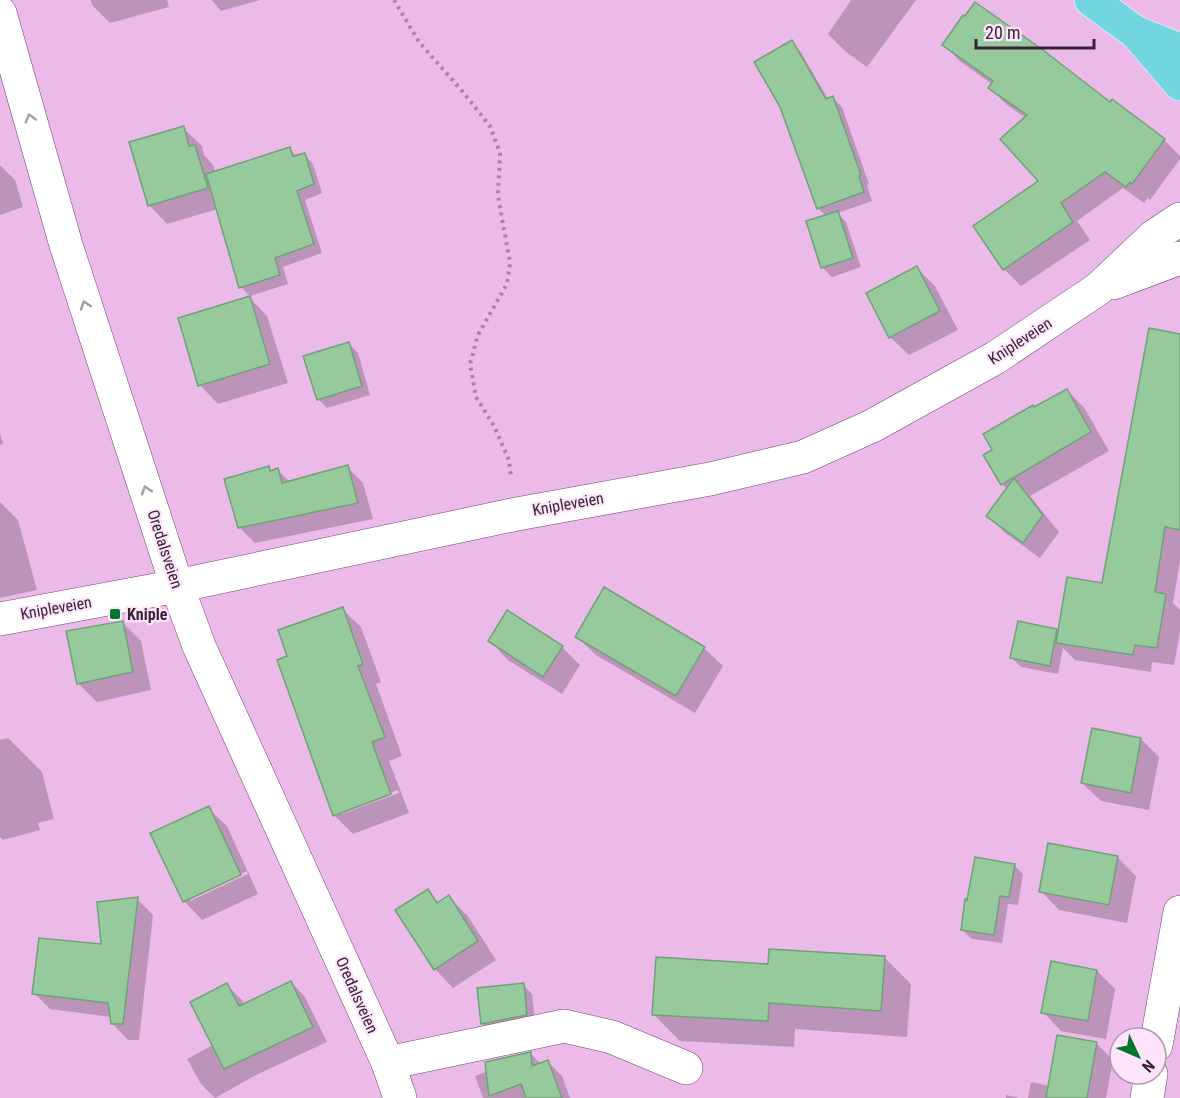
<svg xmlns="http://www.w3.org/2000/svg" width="1180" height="1098" viewBox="0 0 1180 1098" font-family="'Roboto Condensed',sans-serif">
  <rect width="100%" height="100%" fill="#ebbae9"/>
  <g fill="#0003" fill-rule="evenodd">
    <polygon points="91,0 167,0 169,7 110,23 92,5"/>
    <polygon points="212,0 260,0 221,11"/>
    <polygon points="851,0 916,0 867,67 846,52 828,34"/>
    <polygon points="791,42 800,51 828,99 833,98 842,107 869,184 867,185 872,201 838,213 846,222 861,267 832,277 823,268 808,222 826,216 818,208"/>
    <polygon points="944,45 1110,104 1164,140 1180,156 1180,159 1150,200 1148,198 1144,203 1123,188 1077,221 1090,240 1021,286 1004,269 1040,182 1026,118 1007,105 990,88 992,84 961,62"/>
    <polygon points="183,128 202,146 204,155 213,165 216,173 289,149 297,157 304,154 313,164 322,193 305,200 322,253 283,267 288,284 250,296 241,287 218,209 167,224 149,205"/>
    <polygon points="0,165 15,180 23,207 0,215"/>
    <polygon points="917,268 935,286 958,330 909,355 890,337"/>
    <polygon points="249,297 267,316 288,383 218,404 200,385"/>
    <polygon points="1180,335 1180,560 1173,603 1180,610 1180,631 1174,665 1152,662 1151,672 1075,660 1063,648 1058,674 1021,667 1012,658 1056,631 1059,634 1103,585"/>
    <polygon points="349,344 358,353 370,395 327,408 318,399"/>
    <polygon points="1067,390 1085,409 1109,451 1030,496 1059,532 1040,558 1004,532 988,515 1007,489 1002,484 994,450 1034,409"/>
    <polygon points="0,433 3,444 0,445"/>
    <polygon points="347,467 363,483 373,519 255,543 239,527 269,468 272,472 277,470 290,482"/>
    <polygon points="0,502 18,520 37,590 0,598"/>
    <path d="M 342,609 L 361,627 L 381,682 L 376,684 L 402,756 L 389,761 L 409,813 L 353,834 L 334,815 ZM 398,790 L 399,793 L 342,814 L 342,811 Z"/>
    <polygon points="122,622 141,641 151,690 97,702 78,683"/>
    <polygon points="577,637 704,648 723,666 695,713 596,655"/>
    <polygon points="490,641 562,647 580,665 562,694 508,660"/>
    <polygon points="8,738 42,772 54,819 38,823 40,830 3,840 0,837 0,740"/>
    <polygon points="1141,739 1159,757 1149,810 1101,801 1082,783"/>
    <path d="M 208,808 L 227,826 L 258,894 L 202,920 L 184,901 ZM 247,871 L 248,874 L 190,901 L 190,897 Z"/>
    <polygon points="1117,857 1136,876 1127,923 1059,910 1041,891"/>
    <polygon points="1014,865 1023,874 1018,905 1008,904 1002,943 972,939 962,930"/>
    <polygon points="427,891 439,903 448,897 467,915 496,960 453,988 435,969"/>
    <polygon points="137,899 153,915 139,1040 128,1040 112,1023 111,1017 50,1009 34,993 103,946"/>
    <polygon points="884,957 911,984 907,1037 795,1029 794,1047 680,1041 653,1014 770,965"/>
    <polygon points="1097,971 1115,989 1106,1039 1061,1031 1043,1012"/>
    <polygon points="291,982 305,997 327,1042 258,1074 215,1098 201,1084 187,1059 213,1045 227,985 242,1000 244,1005"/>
    <polygon points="523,985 532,994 535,1023 492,1033 483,1024"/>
    <polygon points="1096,1043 1113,1060 1106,1098 1028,1098 1031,1082 1049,1086"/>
    <polygon points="531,1054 541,1064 548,1062 562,1076 570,1098 483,1098 475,1076"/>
    <polygon points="1006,1095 1020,1098 1006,1098"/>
  </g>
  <g fill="#96c99c" stroke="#70a277" stroke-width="1.5">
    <polygon points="975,2 1043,50 1110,102 1112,99 1165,139 1132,184 1130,182 1126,187 1105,172 1061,203 1073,222 1003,270 973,226 1038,181 1000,139 1027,115 988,88 993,81 942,45 963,15 965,16"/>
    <polygon points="792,40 826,99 833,96 861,175 859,176 864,192 817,209 780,107 754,62"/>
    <polygon points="184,126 189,146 195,145 208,188 148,206 129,142"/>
    <polygon points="290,147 293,156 305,153 314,184 297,191 314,244 275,258 280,275 239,288 206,174"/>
    <polygon points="838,211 853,258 821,268 806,221"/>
    <polygon points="917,266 940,311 889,338 866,293"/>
    <polygon points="250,296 270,364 198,386 178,318"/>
    <polygon points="1149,328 1180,334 1180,530 1165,527 1155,592 1166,594 1157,648 1135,645 1133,655 1056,643 1067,577 1102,583"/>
    <polygon points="349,342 362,386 317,400 303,356"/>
    <polygon points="1067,389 1091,432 1001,485 983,455 992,450 983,434 1033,405 1034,407"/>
    <polygon points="348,465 358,503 238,528 224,479 269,466 270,471 278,468 282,483"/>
    <polygon points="1014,478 1043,515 1023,543 986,516"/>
    <polygon points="604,587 705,647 676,696 575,637"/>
    <polygon points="343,607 363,664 358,666 385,737 372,742 391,794 333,816 277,660 287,656 278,630"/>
    <polygon points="507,610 563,646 543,677 488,641"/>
    <polygon points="123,621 133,672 77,684 66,631"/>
    <polygon points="1018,621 1057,629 1050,666 1010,658"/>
    <polygon points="1092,728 1141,738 1131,793 1081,783"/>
    <polygon points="209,806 241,875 183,902 150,833"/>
    <polygon points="1048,843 1118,856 1109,905 1039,892"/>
    <polygon points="975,857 1015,864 1009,897 1000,896 994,935 961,930 965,899 967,900"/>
    <polygon points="428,889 437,903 449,895 478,941 434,970 395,910"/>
    <polygon points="138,897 123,1024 111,1024 108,1003 32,994 39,938 101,944 97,902"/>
    <polygon points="769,949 885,956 881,1011 769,1003 768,1021 652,1015 656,957 768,964"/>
    <polygon points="1051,961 1097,970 1088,1021 1041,1013"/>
    <polygon points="291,981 313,1027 224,1069 190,1002 227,983 239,1006"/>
    <polygon points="524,983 527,1015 481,1024 477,988"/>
    <polygon points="1057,1035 1097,1042 1087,1098 1046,1098"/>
    <polygon points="531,1052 532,1066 548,1060 562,1098 526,1098 521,1084 489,1096 485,1062"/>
  </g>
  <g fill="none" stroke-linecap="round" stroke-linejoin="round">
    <defs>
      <g id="street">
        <polyline points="0,13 66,245 177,586 199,646 388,1063 400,1098"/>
        <polyline points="1156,1045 1180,912"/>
        <polyline points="388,1063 564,1026 612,1037 686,1068"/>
        <polyline points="1147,1098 1151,1074"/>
      </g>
      <g id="secondary">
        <polyline points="1113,283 1180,258"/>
        <polyline points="0,619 177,586 517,514 710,479 803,457 872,426 995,358 1098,289 1153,237 1180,219"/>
      </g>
      <g id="primary">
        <polyline points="1091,0 1135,32 1180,50"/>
        <polyline points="1138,35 1180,84"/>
      </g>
    </defs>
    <use href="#street" stroke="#6f456e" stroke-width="34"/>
    <use href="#secondary" stroke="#6f456e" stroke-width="34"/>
    <use href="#primary" stroke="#fff" stroke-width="34"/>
    <polyline stroke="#a983a7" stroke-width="4" stroke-dasharray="3 4.5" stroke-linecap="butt" points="394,0 419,42 463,92 490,126 500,153 498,196 510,263 507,284 478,335 470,364 476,397 494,426 509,460 511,477"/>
    <use href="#street" stroke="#fff" stroke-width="33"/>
    <use href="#secondary" stroke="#fff" stroke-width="33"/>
    <use href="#primary" stroke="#72d6e1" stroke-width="33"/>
  </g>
  <defs><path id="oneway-chevron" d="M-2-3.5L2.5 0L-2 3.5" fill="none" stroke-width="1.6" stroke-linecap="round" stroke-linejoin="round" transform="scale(1.5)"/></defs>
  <g stroke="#a59ca5">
    <use href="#oneway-chevron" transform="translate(30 118) rotate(-106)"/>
    <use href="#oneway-chevron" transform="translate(85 305) rotate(-108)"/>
    <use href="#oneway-chevron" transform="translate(146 490) rotate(-108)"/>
  </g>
  <rect fill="#01772d" stroke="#fee5fc" stroke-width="2" x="109" y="608" width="12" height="12" rx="3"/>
  <g text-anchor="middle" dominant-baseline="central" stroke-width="4.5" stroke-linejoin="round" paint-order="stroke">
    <g font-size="16" fill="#372436" stroke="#fee5fc">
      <text transform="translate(1020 341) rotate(-33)">Knipleveien</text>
      <text transform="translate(568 504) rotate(-10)">Knipleveien</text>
      <text transform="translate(165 549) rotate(72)">Oredalsveien</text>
      <text transform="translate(56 608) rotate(-10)">Knipleveien</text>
      <text transform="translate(357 995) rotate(66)">Oredalsveien</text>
    </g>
    <g font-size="16" font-weight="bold" fill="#372436" stroke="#fee5fc" text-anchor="start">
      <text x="127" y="614">Kniple</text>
    </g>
  </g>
  <g transform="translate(1138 1056) rotate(134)"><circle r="28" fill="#fee5fc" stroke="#ae98ad" stroke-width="1.5"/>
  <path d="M0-4.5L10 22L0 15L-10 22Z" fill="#01772d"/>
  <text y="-9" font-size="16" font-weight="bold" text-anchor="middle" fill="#372436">N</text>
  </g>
  <path d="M976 39v9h118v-9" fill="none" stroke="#372436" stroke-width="3"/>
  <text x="985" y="39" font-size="18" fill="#372436" stroke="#fee5fc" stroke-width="4.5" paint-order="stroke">20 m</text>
</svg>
